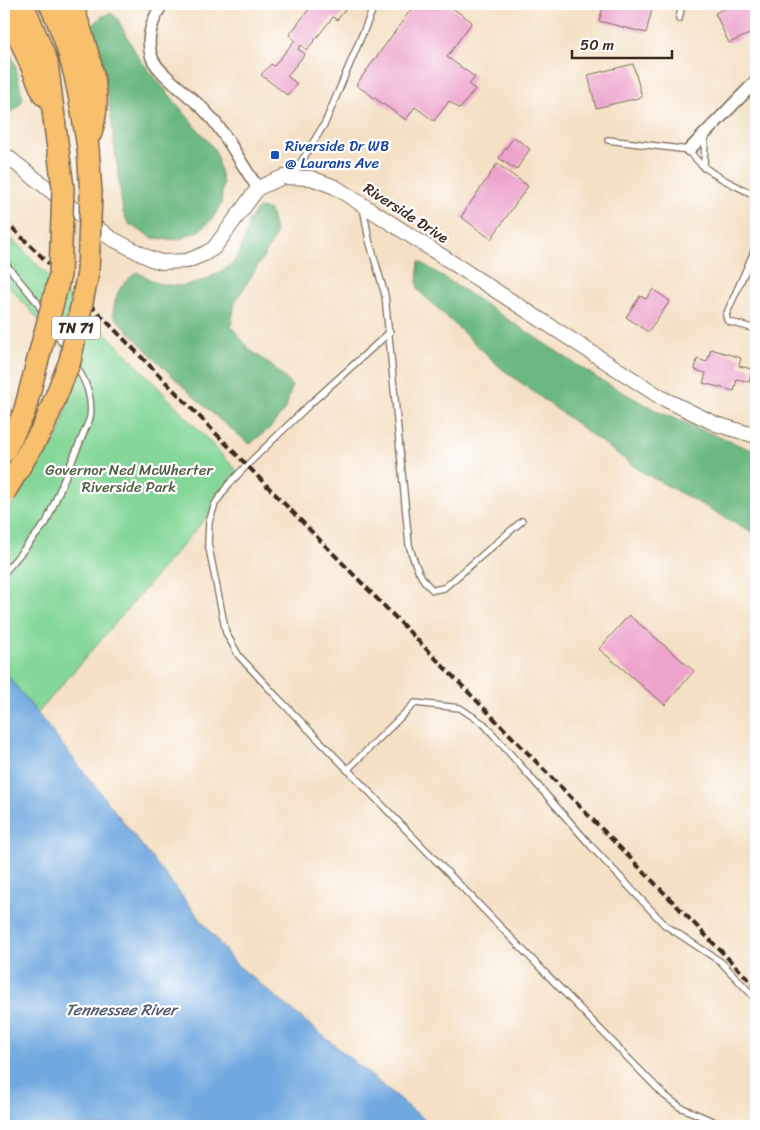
<svg xmlns="http://www.w3.org/2000/svg" width="760" height="1130" viewBox="0 0 760 1130" font-family="Sriracha,sans-serif">
  <rect width="100%" height="100%" fill="#fff"/>
  <filter id="ink" filterUnits="userSpaceOnUse"><feTurbulence type="fractalNoise" baseFrequency=".02" numOctaves="2"/><feDisplacementMap in="SourceGraphic" scale="10" xChannelSelector="R" yChannelSelector="G"/><feConvolveMatrix kernelMatrix="1 2 1 2 8 2 1 2 1" color-interpolation-filters="sRGB"/></filter>
  <filter id="wash" filterUnits="userSpaceOnUse"><feTurbulence type="fractalNoise" baseFrequency=".0096" numOctaves="4" result="noise"/><feDisplacementMap in="SourceGraphic" scale="20" xChannelSelector="R" yChannelSelector="G"/><feGaussianBlur stdDeviation="1.12" result="paint"/><feColorMatrix in="noise" values="0 0 0 0 0 0 0 0 0 0 0 0 0 0 0 0 0 1.4 0 .05"/><feComposite in="paint" operator="in"/></filter>
  <g filter="url(#wash)">
    <rect width="100%" height="100%" fill="#f4e0c5"/>
    <polygon fill="#84d798" stroke="#60805b" points="4,231 133,361 242,476 37,714 4,671 4,517 59,435 79,365 4,281"/>
    <g fill="#6bb880" stroke="#53714f">
      <polygon points="111,13 117,18 138,57 215,150 223,183 221,204 213,218 200,230 177,240 153,238 129,224 123,213 109,102 95,38 91,27 101,17"/>
      <polygon points="4,38 15,64 23,100 16,109 5,116"/>
      <path d="M 258,208 L 270,210 L 276,234 L 269,248 L 235,302 L 231,326 L 249,349 L 276,369 L 292,386 L 286,408 L 271,427 L 250,444 C 199,405 157,362 113,315 C 115,293 120,285 137,272 L 157,283 L 169,285 L 183,286 L 205,280 L 232,265 L 240,251 L 247,233 L 248,222 Z"/>
      <polygon points="419,261 597,378 659,412 756,452 756,534 642,472 501,368 418,290 417,281"/>
    </g>
    <polygon fill="#70a8df" stroke="#56697e" points="4,671 235,963 432,1126 4,1126"/>
    <g id="blocks">
      <g fill="#eda4cc">
        <polygon points="313,4 347,4 349,5 337,20 333,17 307,50 301,45 298,49 305,54 287,76 297,84 287,95 261,75 271,64 274,66 295,40 289,35"/>
        <polygon points="415,4 447,4 472,22 447,57 475,77 469,85 475,89 460,109 449,101 434,121 415,107 406,120 356,85"/>
        <polygon points="604,4 653,5 646,33 599,21"/>
        <polygon points="735,4 756,4 756,31 729,43 715,13"/>
        <polygon points="633,64 642,97 596,108 588,75"/>
        <polygon points="514,137 530,149 516,170 499,158"/>
        <polygon points="497,164 528,186 491,239 461,217"/>
        <polygon points="653,289 670,301 648,332 626,317 640,296 646,299"/>
        <polygon points="711,349 741,358 739,366 752,369 749,382 737,379 734,391 703,383 706,373 695,370 697,359 707,362"/>
        <polygon points="629,615 694,671 665,705 599,649"/>
      </g>
    </g>
  </g>
  <g filter="url(#ink)">
    <use href="#blocks" fill-opacity="0" stroke="#7c6a58" stroke-width="1"/>
    <g fill="none" stroke-linecap="round" stroke-linejoin="round">
      <defs>
        <g id="service">
          <polyline points="679,19 682,4"/>
          <path d="M 608,140 L 689,150 C 704,174 732,183 756,196"/>
          <polyline points="704,168 705,136"/>
          <polyline points="4,169 11,160"/>
          <polyline points="293,175 325,123 375,4"/>
          <path d="M 363,207 L 369,240 L 385,295 L 409,545 C 414,561 419,579 433,590 L 444,588 L 522,521"/>
          <polyline points="756,247 726,315 727,320 730,322 756,329"/>
          <polyline points="4,262 37,302 44,314"/>
          <polyline points="53,328 67,350"/>
          <polyline points="390,332 310,404 247,465 228,485 215,504 209,522 208,543 226,633 239,656 278,698 664,1095 680,1107 724,1126"/>
          <path d="M 4,573 L 46,523 L 90,418 C 93,397 86,382 75,364"/>
          <polyline points="347,770 415,703 460,708 484,724 591,846 665,925 721,962 756,999"/>
        </g>
        <g id="minor">
          <path d="M 162,4 C 152,21 145,39 152,58 C 159,75 193,97 206,112 C 227,134 240,163 258,188"/>
          <polyline points="689,150 756,81"/>
        </g>
        <polyline id="tertiary" points="4,154 109,237 151,259 162,262 187,261 204,254 214,248 258,188 283,177 311,178 335,187 662,398 716,424 756,436"/>
        <g id="motorway">
          <polyline points="23,4 47,62 54,118"/>
          <path d="M 50,4 C 73,51 80,97 88,148"/>
          <path d="M 71,4 C 81,28 98,81 96,106 C 96,115 93,125 91,133"/>
          <polyline points="4,13 16,30 44,95"/>
        </g>
      </defs>
      <use href="#service" stroke="#7c6a58" stroke-width="8"/>
      <use href="#minor" stroke="#7c6a58" stroke-width="14"/>
      <use href="#tertiary" stroke="#7c6a58" stroke-width="16"/>
      <use href="#motorway" stroke="#7c6a58" stroke-width="24"/>
      <use href="#service" stroke="#fff" stroke-width="5.5"/>
      <use href="#minor" stroke="#fff" stroke-width="11"/>
      <use href="#tertiary" stroke="#fff" stroke-width="14"/>
      <use href="#motorway" stroke="#f8bf6c" stroke-width="21"/>
      <polyline stroke="#3b2a1e" stroke-width="4" stroke-dasharray="8 4" stroke-linecap="butt" points="4,220 73,287 756,987"/>
      <defs>
        <g id="motorway-bridge">
          <polyline points="4,452 24,413 60,275 63,188 54,118"/>
          <polyline points="4,493 44,426 70,361 88,273 91,194 88,148"/>
        </g>
      </defs>
      <use href="#motorway-bridge" stroke="#7c6a58" stroke-width="24" stroke-linecap="butt"/>
      <use href="#motorway-bridge" stroke="#f8bf6c" stroke-width="21"/>
    </g>
  </g>
  <rect fill="#1a4fb4" stroke="#fff" stroke-width="2" x="270" y="150" width="10" height="10" rx="2.5"/>
  <g text-anchor="middle" dominant-baseline="central" stroke-width="4.5" stroke-linejoin="round" paint-order="stroke">
    <rect fill="#fff" stroke="#766a62" stroke-width="1" x="52" y="316.5" width="48" height="23" rx="4"/>
    <g font-size="14" font-weight="bold" fill="#3b2a1e">
      <text x="76" y="328">TN 71</text>
    </g>
    <g font-size="15" fill="#164399" stroke="#fff" text-anchor="start">
      <text x="285" y="146">Riverside Dr WB<tspan x="285" dy="17">@ Laurans Ave</tspan></text>
    </g>
    <g font-size="15" fill="#3b2a1e" stroke="#fff">
      <text transform="translate(406 213) rotate(33)">Riverside Drive</text>
    </g>
    <g font-size="15" fill="#515e43" stroke="#fff">
      <text x="129" y="470">Governor Ned McWherter<tspan x="129" dy="17">Riverside Park</tspan></text>
    </g>
    <g font-size="16" font-style="italic" fill="#505c6b" stroke="#fff">
      <text x="121" y="1009">Tennessee River</text>
    </g>
  </g>
  <rect width="760" height="1130" fill="none" stroke="#fff" stroke-width="20"/>
  <path d="M572 50v8h100v-8" fill="none" stroke="#3b2a1e" stroke-width="2.5"/>
  <text x="580" y="50" font-size="15" fill="#3b2a1e" stroke="#ffffff" stroke-width="4" paint-order="stroke">50 m</text>
</svg>
